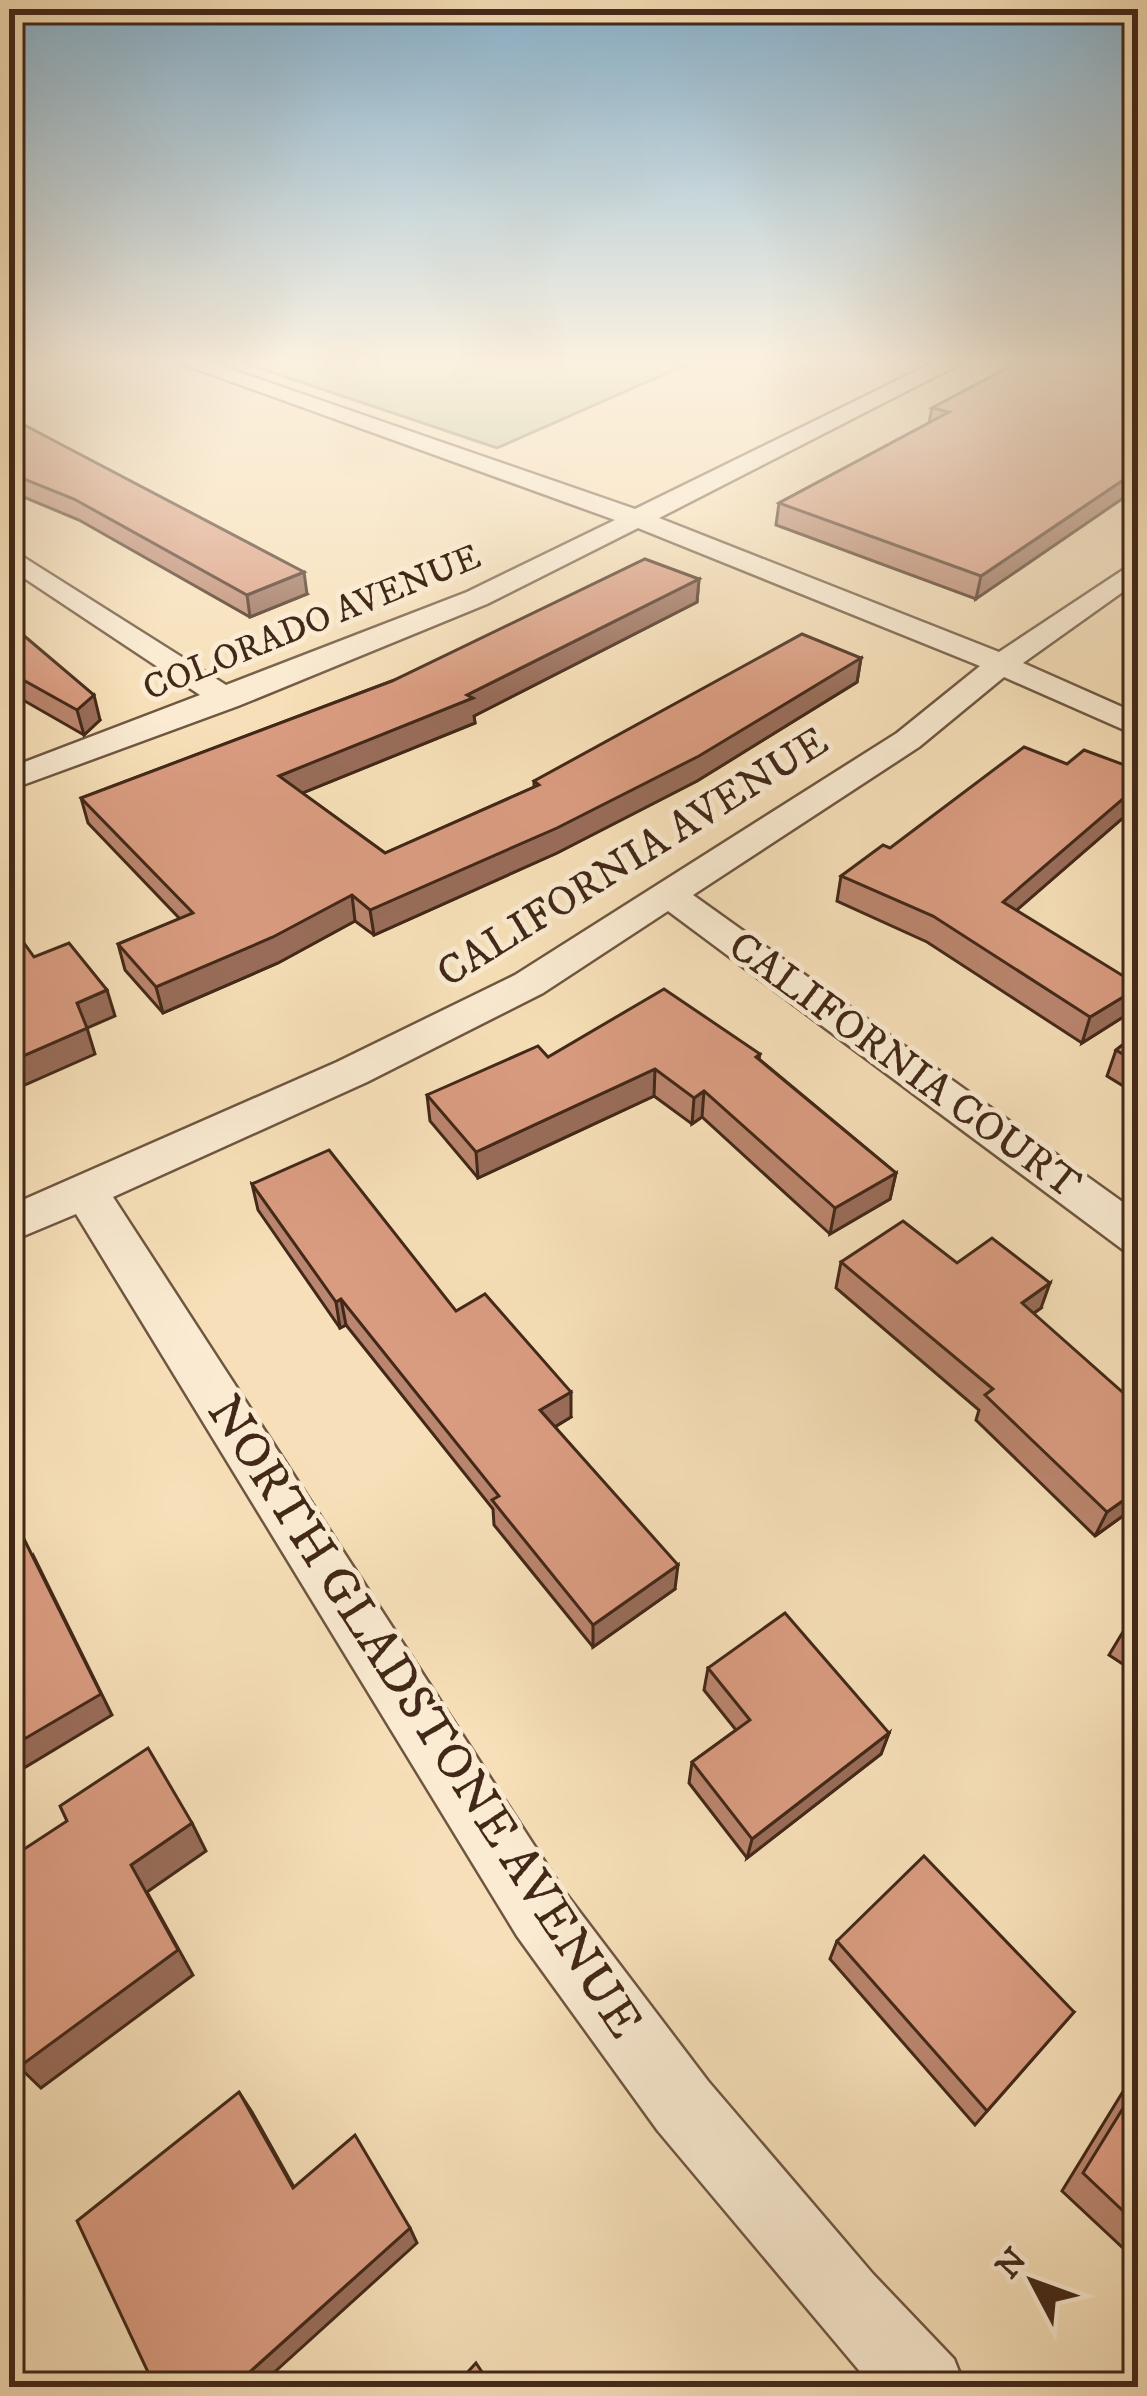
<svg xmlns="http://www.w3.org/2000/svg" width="1147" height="2396" viewBox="0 0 1147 2396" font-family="'IM FELL DW Pica',serif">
  <rect width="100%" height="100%" fill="#f7e0b9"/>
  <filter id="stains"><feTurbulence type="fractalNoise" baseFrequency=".00167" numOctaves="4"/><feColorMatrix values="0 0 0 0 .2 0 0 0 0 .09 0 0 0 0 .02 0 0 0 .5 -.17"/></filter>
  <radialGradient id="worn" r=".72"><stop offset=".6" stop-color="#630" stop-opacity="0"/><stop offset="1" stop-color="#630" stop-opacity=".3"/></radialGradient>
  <polygon fill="#b9c392" stroke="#7e7655" stroke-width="3" points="232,359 699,359 497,448"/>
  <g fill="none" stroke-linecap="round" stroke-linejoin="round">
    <defs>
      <polygon id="minor" points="169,359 201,359 635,509 941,359 969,359 659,518 999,652 1138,560 1138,581 1023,663 1138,714 1138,736 1004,677 919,747 693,895 1138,1213 1138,1254 1122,1249 668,911 543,993 367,1082 113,1197 563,1890 708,2081 873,2274 954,2359 965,2387 873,2387 658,2131 517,1936 76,1214 9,1242 9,1206 337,1062 515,975 897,733 980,666 638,528 487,604 238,706 9,790 9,768 200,695 9,568 9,548 226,685 467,592 615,520"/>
    </defs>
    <use href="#minor" stroke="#6f5640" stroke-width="5"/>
    <use href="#minor" fill="#faebd2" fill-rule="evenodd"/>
  </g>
  <g fill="#bb866f" stroke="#422818" stroke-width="3">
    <polygon points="1138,359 976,599 776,525 779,503 929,423 932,408"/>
    <polygon points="9,417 307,594 250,617 79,520 9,491"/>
    <polygon points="699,579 697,602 474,716 475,723 302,793 385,853 534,787 534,781 861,658 857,682 697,781 557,853 374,935 355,921 278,963 163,1013 125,970 118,944 180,919 88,823 81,798 392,681"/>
    <polygon points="9,623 100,720 84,735 9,692"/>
    <polygon points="1067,764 1138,782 1131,811 1016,910 1131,1012 1082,1043 927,942 837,901 841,876"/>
    <polygon points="1138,1033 1138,1095 1107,1076 1116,1050"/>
    <polygon points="760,1054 759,1059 896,1173 890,1199 830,1234 702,1117 692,1124 654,1096 478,1178 430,1121 427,1095 548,1057"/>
    <polygon points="252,1184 456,1311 571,1417 555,1427 675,1589 593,1647 494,1525 493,1509 346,1325 340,1328 258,1210"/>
    <polygon points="841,1262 957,1263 1041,1308 1034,1313 1138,1505 1095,1536 976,1420 979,1410 836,1288"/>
    <polygon points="1138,1607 1138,1674 1109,1655"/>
    <polygon points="708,1668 889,1733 881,1754 747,1858 689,1783 692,1762 736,1730 704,1690"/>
    <polygon points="837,1941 1074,2012 975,2125 830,1959"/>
    <polygon points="1138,2075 1138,2262 1062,2191 1127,2085"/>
  </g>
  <g fill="#996d5a" stroke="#422818" stroke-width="3">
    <polygon points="1138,470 1138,488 976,599 981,576"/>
    <polygon points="304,572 307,594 250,617 247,595"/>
    <polygon points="699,579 697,602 474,716 475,723 283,801 279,776 467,695"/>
    <polygon points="861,658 857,682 697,781 557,853 374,935 370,910"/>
    <polygon points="94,695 100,720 84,735 77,710"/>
    <polygon points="1138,774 1136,788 1138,786 1138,789 1131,811 996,928 1003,902"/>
    <polygon points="352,895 355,921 278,963 163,1013 156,987"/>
    <polygon points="1138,988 1131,1012 1082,1043 1090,1017"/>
    <polygon points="107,990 115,1016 85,1029 77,1003"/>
    <polygon points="87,1028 95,1054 9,1092 9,1062"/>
    <polygon points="655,1069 654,1096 478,1178 476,1152"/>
    <polygon points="704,1091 702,1117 692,1124 694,1098"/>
    <polygon points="896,1173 890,1199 830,1234 835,1208"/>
    <polygon points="1050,1283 1041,1308 1013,1328 1022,1303"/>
    <polygon points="341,1299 346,1325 340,1328 336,1302"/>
    <polygon points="571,1392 571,1417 541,1435 540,1410"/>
    <polygon points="1138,1490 1138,1505 1095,1536 1107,1512"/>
    <polygon points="34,1557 112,1715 9,1777 9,1748"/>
    <polygon points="678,1565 675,1589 593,1647 593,1625"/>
    <polygon points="889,1733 881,1754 747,1858 752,1839"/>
    <polygon points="192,1823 206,1851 147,1892 193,1975 41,2088 19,2067 131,1865"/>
    <polygon points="239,2092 252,2112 304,2205 293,2188"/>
    <polygon points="410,2228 417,2243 258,2387 233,2387"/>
  </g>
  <g fill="#da9c81" stroke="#422818" stroke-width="3">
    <polygon points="1023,359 1138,359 1138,470 981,576 779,503 949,412 932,408"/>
    <polygon points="9,417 304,572 247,595 74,499 9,473"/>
    <polygon points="645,559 699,579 467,695 473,698 279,776 385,853 539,785 534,781 802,634 861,658 699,756 557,828 370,910 352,895 273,937 156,987 118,944 193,913 81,798 392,681"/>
    <polygon points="9,623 94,695 77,710 9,672"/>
    <polygon points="1024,747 1067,764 1084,750 1138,770 1138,774 1130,781 1138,786 1003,902 1138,985 1138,988 1090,1017 933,916 841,876 883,845 890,848"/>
    <polygon points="9,922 34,957 69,943 107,990 77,1003 87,1028 9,1062"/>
    <polygon points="664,989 760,1054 756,1057 896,1173 835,1208 704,1091 694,1098 655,1069 476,1152 427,1095 538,1046 548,1057"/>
    <polygon points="1138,1033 1138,1063 1116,1050"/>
    <polygon points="329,1150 456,1311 485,1294 571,1392 540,1410 678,1565 593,1625 492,1500 499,1496 341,1299 336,1302 252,1184"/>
    <polygon points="903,1221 957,1263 992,1238 1050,1283 1022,1303 1138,1406 1138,1490 1107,1512 985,1395 993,1389 841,1262"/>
    <polygon points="21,1533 101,1694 9,1748 9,1539"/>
    <polygon points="1138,1607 1138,1630 1127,1623"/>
    <polygon points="785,1613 889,1733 752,1839 692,1762 750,1720 708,1668"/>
    <polygon points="148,1748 192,1823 131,1865 178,1950 19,2067 9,2045 9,1859 67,1821 60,1806"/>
    <polygon points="924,1856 1074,2012 987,2111 837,1941"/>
    <polygon points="1138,2084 1138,2225 1083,2173"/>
    <polygon points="239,2092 293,2188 355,2135 410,2228 233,2387 155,2387 77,2221"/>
    <polygon points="476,2363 492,2387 454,2387"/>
  </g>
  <linearGradient id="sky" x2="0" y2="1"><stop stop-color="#8ab7d4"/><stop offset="0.52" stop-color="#fbf1e0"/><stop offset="1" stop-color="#fbf1e0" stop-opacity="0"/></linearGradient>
  <rect width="1147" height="695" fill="url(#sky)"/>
  <g text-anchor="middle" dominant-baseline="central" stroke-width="10" stroke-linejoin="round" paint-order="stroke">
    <g font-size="36" fill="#422818" stroke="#faebd2">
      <text transform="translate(312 623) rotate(-22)">COLORADO AVENUE</text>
    </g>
    <g font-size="42" fill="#422818" stroke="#faebd2">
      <text transform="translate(633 858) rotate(-32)">CALIFORNIA AVENUE</text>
      <text transform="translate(904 1066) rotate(36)">CALIFORNIA COURT</text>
    </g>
    <g font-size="51" fill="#422818" stroke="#faebd2">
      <text transform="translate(424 1717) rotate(57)">NORTH GLADSTONE AVENUE</text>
    </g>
  </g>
  <rect width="1147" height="2396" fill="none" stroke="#f7e0b9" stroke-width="48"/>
  <rect x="12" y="12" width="1123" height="2372" fill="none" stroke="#422818" stroke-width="6"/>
  <rect x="24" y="24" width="1099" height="2348" fill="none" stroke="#422818" stroke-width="3"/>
  <g transform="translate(1033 2282) rotate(311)" stroke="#faebd2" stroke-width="9" paint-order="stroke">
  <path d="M0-9L21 45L0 30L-21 45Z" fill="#422818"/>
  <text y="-18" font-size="33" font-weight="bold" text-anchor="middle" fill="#422818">N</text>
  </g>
  <rect width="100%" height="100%" filter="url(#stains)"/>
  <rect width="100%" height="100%" fill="url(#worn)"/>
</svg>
